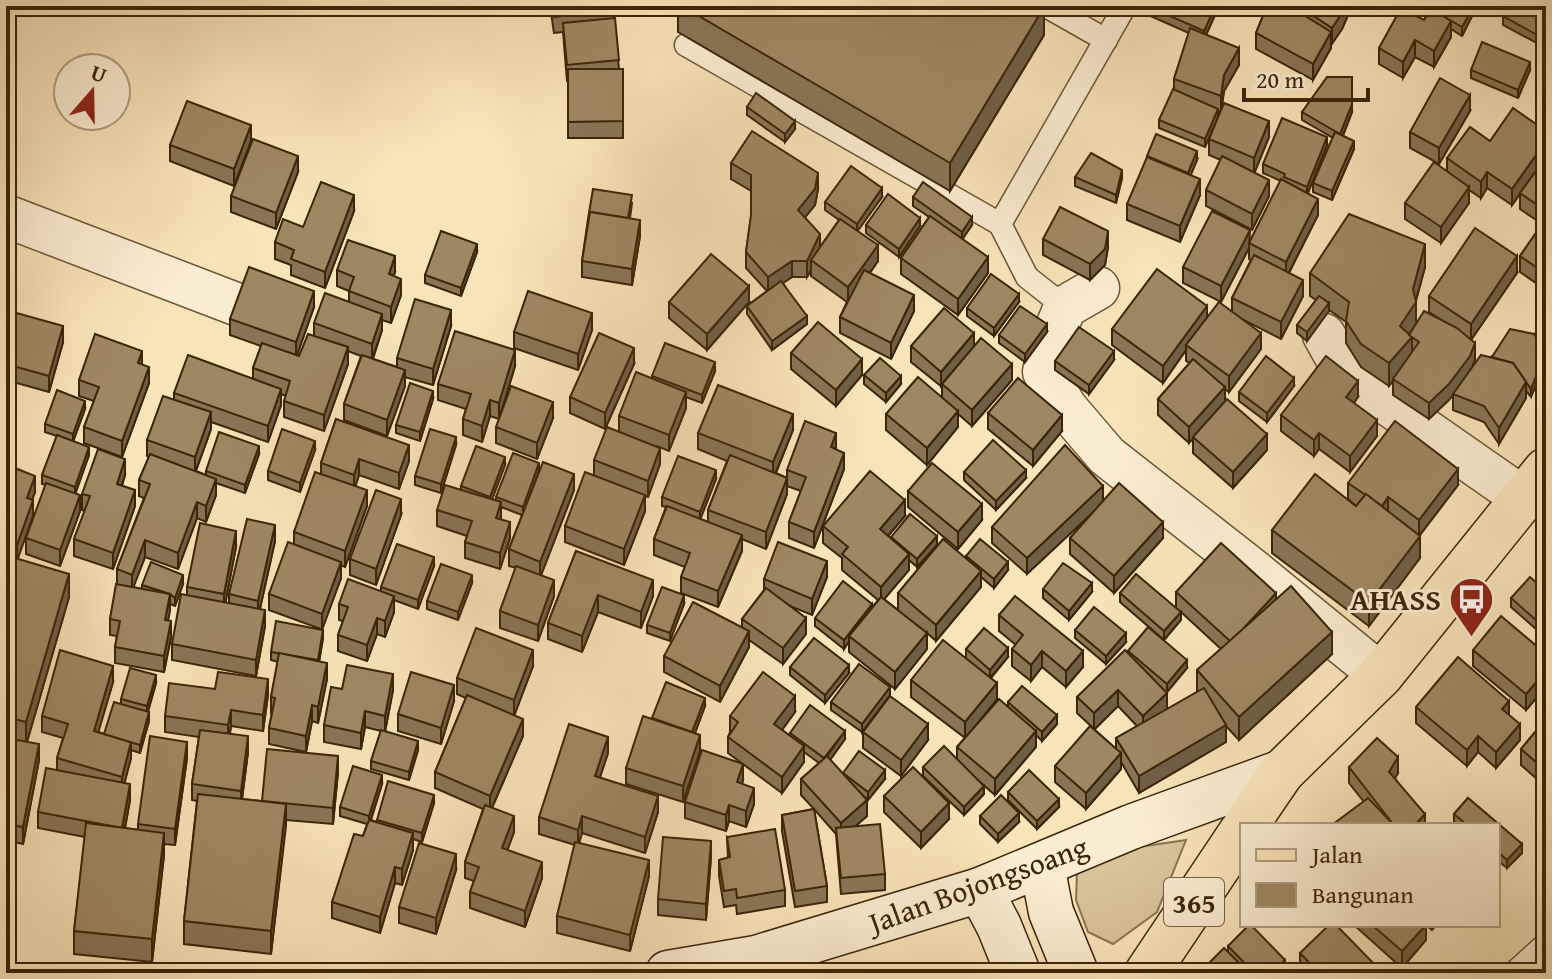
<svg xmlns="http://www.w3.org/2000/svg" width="1552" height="979" viewBox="0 0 1552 979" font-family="'Gentium Book Plus',serif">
  <rect width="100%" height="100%" fill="#f9e4ba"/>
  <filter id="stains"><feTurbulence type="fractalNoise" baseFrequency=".0025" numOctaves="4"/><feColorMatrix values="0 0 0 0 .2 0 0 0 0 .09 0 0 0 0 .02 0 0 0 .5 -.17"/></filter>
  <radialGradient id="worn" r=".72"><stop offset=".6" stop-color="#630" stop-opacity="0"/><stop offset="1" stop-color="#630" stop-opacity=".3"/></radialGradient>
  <polygon fill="#d9c49c" stroke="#8a7452" stroke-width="2" points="1186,840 1157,912 1113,944 1088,932 1076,900 1077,872 1139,847"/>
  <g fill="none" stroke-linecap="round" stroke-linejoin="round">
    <defs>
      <g id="lane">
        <polyline points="1046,6 1106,40"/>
        <polyline points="686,45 1000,224"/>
        <polyline points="1065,307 1027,277 1000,224 1125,6"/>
        <polyline points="1514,973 1546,944"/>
      </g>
      <g id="street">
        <polyline points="6,216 241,306"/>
        <polyline points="1098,288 1065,307 1049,346 1044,372 1066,408 1107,456 1250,568 1381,675"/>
        <polyline points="1324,335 1338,360 1365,388 1523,498"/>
      </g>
      <g id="secondary">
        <polyline points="1042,866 1051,912 1076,973"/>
        <polyline points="980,890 999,926 1018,973"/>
        <polyline points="668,973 756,958 980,890 1131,827 1282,772"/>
      </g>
      <g id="primary">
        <polyline points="1246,825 1282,772 1381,675 1546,470"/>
        <polyline points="1147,973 1242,831"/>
      </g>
    </defs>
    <use href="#lane" stroke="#6a5534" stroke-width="25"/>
    <use href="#street" stroke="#6a5534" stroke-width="45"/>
    <use href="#secondary" stroke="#3b2507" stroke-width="47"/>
    <use href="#primary" stroke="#3b2507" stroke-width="47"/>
    <use href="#lane" stroke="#fbedd2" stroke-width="22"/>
    <use href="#street" stroke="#fbedd2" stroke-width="42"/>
    <use href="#secondary" stroke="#fbedd2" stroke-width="44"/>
    <use href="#primary" stroke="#f9e4ba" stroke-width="44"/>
  </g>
  <g fill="#887556" stroke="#3b2507" stroke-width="2" fill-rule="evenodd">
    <polygon points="550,6 613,6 619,69 623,69 623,138 568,138 568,81 567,81 563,32 554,33"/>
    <polygon points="678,6 1043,6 1044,35 950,191 678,32"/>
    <polygon points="1146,6 1215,15 1206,35 1239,65 1224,91 1221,110 1269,137 1254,173 1269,196 1252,230 1206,206 1206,190 1221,160 1209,155 1209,139 1220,112 1218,111 1205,147 1159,128 1159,120 1174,90 1174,79 1189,33 1146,14"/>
    <polygon points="1248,6 1352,6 1342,29 1331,43 1331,48 1313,80 1256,49 1256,33 1264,13"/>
    <polygon points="1430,6 1481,6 1472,16 1462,36 1451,29 1451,37 1434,67 1415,57 1403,78 1379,64 1379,48 1424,20 1429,12"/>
    <polygon points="1503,16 1546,19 1546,48 1503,25"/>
    <polygon points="1471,70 1530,70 1518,98 1471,78"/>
    <polygon points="747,107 795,129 785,142 747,115"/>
    <polygon points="1470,111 1439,164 1410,148 1410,132"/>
    <polygon points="1302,112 1352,112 1343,136 1354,149 1332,200 1313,192 1313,183 1333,138 1302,120"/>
    <polygon points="251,141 234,186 170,161 170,145"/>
    <polygon points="1490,141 1546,157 1512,205 1487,188 1481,198 1469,190 1469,203 1441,243 1405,219 1405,203 1447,172 1447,158"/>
    <polygon points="1327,145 1308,193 1318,215 1289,273 1303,296 1281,339 1242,319 1261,349 1229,392 1225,389 1225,402 1267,450 1233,488 1193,453 1193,438 1189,443 1158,415 1158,399 1190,363 1186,361 1186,350 1163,383 1112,345 1112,329 1207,318 1232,312 1232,298 1251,260 1249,259 1249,248 1221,302 1183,283 1183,267 1250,241 1281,181 1263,173 1263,164"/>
    <polygon points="1546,157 1546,290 1520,272 1520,256 1542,224 1520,209 1520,193"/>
    <polygon points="1197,160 1190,175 1200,195 1180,242 1127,220 1127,204"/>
    <polygon points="731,163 818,189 815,205 805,217 820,247 839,220 825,210 825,202 882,197 857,231 878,261 870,273 914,311 891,359 840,333 840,317 847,302 811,276 811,270 807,277 792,277 783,283 807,324 772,350 747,314 747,306 767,291 746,268 746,252 751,217 751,191 731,179"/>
    <polygon points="298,172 276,229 231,212 231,196"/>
    <polygon points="1075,177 1122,178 1116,203 1075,186"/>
    <polygon points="913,197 972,225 962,239 988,273 958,315 901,274 901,258 929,217 913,206"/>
    <polygon points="632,203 630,218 640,236 632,285 582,277 582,261 588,219"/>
    <polygon points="354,211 325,288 291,275 291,265 275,259 275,242 303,227"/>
    <polygon points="866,225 920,226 899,257 866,233"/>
    <polygon points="1043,239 1108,247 1105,265 1090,280 1043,255"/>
    <polygon points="477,252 461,296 425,283 425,275"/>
    <polygon points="1425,267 1416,301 1416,324 1443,321 1429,312 1429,296 1517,273 1471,340 1475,359 1472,367 1534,334 1531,397 1526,391 1526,398 1499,444 1484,422 1453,410 1453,395 1429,419 1393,395 1393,381 1389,386 1361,367 1346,343 1346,322 1329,310 1307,341 1297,333 1297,325 1316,300 1310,296 1310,273"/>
    <polygon points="337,270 395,272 393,276 401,295 391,323 382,320 382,330 373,359 397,367 397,358 451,326 433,385 405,377 405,386 387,436 344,420 344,404 361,356 348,351 348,364 324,431 284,417 284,401 286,396 281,394 281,405 268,442 211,422 211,429 196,471 206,475 206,471 259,454 245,493 216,483 216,495 206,522 197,518 178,569 145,557 133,587 142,589 142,585 183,584 175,606 170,604 168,620 171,637 164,672 115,663 115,647 117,636 110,635 110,619 117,584 117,569 144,498 139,496 139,480 149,457 147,456 147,440 174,400 174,393 253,379 253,368 261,346 230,335 230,319 314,307 297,355 299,356 314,336 314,323 349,302 349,291 337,286"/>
    <polygon points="669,302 749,302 707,350 669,318"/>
    <polygon points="1019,302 994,336 967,316 967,308"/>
    <polygon points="15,307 13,312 63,342 49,392 6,380 6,339 13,313"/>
    <polygon points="592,330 578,370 514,348 514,332"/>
    <polygon points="1047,332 1025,362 999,343 999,335"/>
    <polygon points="911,346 974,347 1012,380 972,426 958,414 958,427 927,465 886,430 886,414 942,397 942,387 911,362"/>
    <polygon points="791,353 862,375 836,406 791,369"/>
    <polygon points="1114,360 1089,394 1055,370 1055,361"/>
    <polygon points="634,364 605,429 570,413 570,397"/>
    <polygon points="142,365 149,383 122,457 84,443 84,427 94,401 79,396 79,380"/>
    <polygon points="515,366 499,419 490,416 482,442 463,435 463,419 466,409 438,400 438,384"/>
    <polygon points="715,371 702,403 686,397 686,408 669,451 657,446 660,464 648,497 645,496 645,511 624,565 565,542 565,526 594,476 594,460 619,431 619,416 652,379 652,376"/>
    <polygon points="864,375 901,384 886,402 864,384"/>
    <polygon points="1294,386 1267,422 1239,401 1239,392"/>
    <polygon points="1358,397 1354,403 1377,436 1350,472 1319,449 1314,456 1281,431 1281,415"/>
    <polygon points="433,399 420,441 396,433 396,425"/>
    <polygon points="85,409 73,441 89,455 75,493 80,511 60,566 26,554 26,538 46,485 42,484 42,475 57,436 45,432 45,424"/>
    <polygon points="988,413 1062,431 1033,466 988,429"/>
    <polygon points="553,418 537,459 496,443 496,427"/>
    <polygon points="336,419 409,461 399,489 359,475 355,486 367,506 345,567 341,565 341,578 322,629 323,638 319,661 327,679 318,723 312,721 306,752 269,744 269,728 272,713 271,713 271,697 278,662 271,660 271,652 321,629 269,610 269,594 294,544 294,532 321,474 321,463"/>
    <polygon points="793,430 776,473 787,478 787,470 836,449 844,469 814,548 789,538 789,522 801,491 787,486 787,494 766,549 742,539 742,551 718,607 681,593 681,577 685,567 654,555 654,539 666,507 662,506 662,497 716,479 700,519 708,522 708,510 727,461 698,449 698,433"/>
    <polygon points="456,445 441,493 415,485 415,476"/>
    <polygon points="315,450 300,492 268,480 268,471"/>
    <polygon points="505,465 492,499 496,501 496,497 539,471 574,490 541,575 554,596 538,641 500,628 500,611 516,568 509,566 509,549 522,515 501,507 501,519 510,538 500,569 465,558 465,542 467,536 437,526 437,510 461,490 461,486"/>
    <polygon points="964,472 1026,478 996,510 964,480"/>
    <polygon points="125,475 122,486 135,506 113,569 74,556 74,539 85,511 82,510 82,494"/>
    <polygon points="1348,483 1458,485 1420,535 1420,558 1369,626 1272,553 1272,530 1356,506 1348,499"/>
    <polygon points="6,490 35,492 32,499 33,516 17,559 69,597 27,742 39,760 23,844 6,840 6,589 15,560 6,557"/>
    <polygon points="908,491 982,520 958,549 908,507"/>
    <polygon points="1103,502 1163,538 1114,593 1070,554 1070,538 1097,508 1027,574 992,543 992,527"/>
    <polygon points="401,515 376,585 350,575 350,559"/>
    <polygon points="905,516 888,536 891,539 937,545 917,567 909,560 909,570 884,599 898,610 898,593 966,558 966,556 1008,570 994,588 981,577 981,587 936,641 927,633 927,649 895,689 849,652 849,641 844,649 815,626 815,618 872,608 878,600 842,570 842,558 823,543 823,526"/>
    <polygon points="275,541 260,609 265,626 256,676 172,660 172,644 187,595 187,587 236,547 225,603 229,603 229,594"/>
    <polygon points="576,551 653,596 641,628 598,612 582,652 548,639 548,623"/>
    <polygon points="1546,555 1546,590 1537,582 1537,566"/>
    <polygon points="434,566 418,609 394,600 394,612 385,637 377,634 367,661 338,651 338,635 343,621 339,620 339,604 381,591 381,587"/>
    <polygon points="827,577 812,615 790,606 806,634 783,664 749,640 749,647 720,702 664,672 664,656 742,628 742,619 764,590 764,579"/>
    <polygon points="472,583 458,620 427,609 427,601"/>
    <polygon points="1043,589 1092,592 1069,620 1043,598"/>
    <polygon points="1546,591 1546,638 1511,607 1511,598"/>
    <path d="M 1176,592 L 1276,599 L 1332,654 L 1239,740 L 1226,726 L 1226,742 L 1139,793 L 1121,762 L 1121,769 L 1086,809 L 1055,782 L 1055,766 L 1092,727 L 1077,713 L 1077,697 L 1128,653 L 1128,651 L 1187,668 L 1167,692 L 1167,709 L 1197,692 L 1197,670 L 1221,649 L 1181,612 L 1181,620 L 1164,640 L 1120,602 L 1120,593 L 1176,608 ZM 1118,706 L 1137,726 L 1116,738 L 1116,749 L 1094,729 Z"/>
    <polygon points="684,604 670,641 647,633 647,625"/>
    <polygon points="999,615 1083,667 1066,687 1042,667 1031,681 1012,666 1012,649 1016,645 999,631"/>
    <polygon points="1075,630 1126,642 1106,664 1075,638"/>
    <polygon points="966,649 1008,657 991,678 997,699 968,734 1008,707 1008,702 1057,724 1042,741 1036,735 1036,747 995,795 981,783 984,794 964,815 923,776 923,767 957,760 957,747 965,738 911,697 911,680 966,658"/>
    <polygon points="1473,650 1546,654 1546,687 1526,710 1473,666"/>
    <polygon points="533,666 514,716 523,736 492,808 514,832 507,850 542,878 525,927 470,908 470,892 474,881 465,878 465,862 483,809 435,788 435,772 466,698 457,694 457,678"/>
    <polygon points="790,667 849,673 825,703 790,675"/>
    <polygon points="113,682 98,732 104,734 121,704 121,699 156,683 148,712 149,721 140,753 131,750 131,758 124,783 130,800 125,828 138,830 138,824 187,758 175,845 164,844 164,855 152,962 74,954 74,931 85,837 38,828 38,812 57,770 57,758 63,738 42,732 42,716"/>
    <polygon points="890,687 862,732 831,710 831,702"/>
    <polygon points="342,689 393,690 385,731 418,750 409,780 371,769 371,761 381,731 365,727 361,749 324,742 324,725"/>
    <polygon points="268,695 263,731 231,726 230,734 248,752 242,799 262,801 338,772 333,824 286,820 271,954 184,944 184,921 197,801 192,800 192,784 199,737 165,732 165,716"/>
    <polygon points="454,701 441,744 398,731 398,714"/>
    <polygon points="705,706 695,733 700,751 683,802 626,784 626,768 652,719"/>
    <polygon points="1416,707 1509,715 1520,740 1496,768 1478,752 1467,766 1416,723"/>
    <polygon points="795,712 782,730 790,736 790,733 845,739 830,760 843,774 885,779 868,800 866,798 867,816 855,826 885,874 885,890 841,894 836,834 814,809 827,886 827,902 795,907 782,831 782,815 814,809 801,795 801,779 819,763 804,752 804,762 782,793 728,753 728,737 730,732 730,716"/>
    <polygon points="1546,719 1546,787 1521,765 1521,749"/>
    <polygon points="863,732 928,740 901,776 863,748"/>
    <polygon points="608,753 600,777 658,812 645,853 582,833 579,843 649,876 630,951 557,933 557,916 575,845 539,834 539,817"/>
    <polygon points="1349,767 1398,773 1395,778 1425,825 1332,825 1364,802 1349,783"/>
    <polygon points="743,780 742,784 754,804 746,827 729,821 726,831 685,818 685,802"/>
    <polygon points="382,784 371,820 377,822 377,820 434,803 422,842 413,839 413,850 402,885 395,883 380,933 332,918 332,902 363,836 367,824 340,816 340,807"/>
    <polygon points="1008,792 1059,807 1037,829 1008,800"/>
    <polygon points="884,796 949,819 921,848 884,812"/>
    <polygon points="1468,798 1522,844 1522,853 1507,868 1498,861 1498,825 1457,825 1454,822 1454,814"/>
    <polygon points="980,816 1019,822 998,842 980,824"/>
    <polygon points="727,837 785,890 785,906 737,914 736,905 724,907 719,876 719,860 728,858"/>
    <polygon points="711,857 706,920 658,915 658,899"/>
    <polygon points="456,870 436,934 399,923 399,907"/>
    <polygon points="1354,925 1436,925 1432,930 1426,925 1426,940 1402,968"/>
    <polygon points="1228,946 1285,968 1280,973 1206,973 1206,966 1228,951"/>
    <polygon points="1300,953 1383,973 1303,973 1300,970"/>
  </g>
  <g fill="#6f5f46" stroke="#3b2507" stroke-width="2">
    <polygon points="1345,6 1352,6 1342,29 1332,44 1332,28"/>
    <polygon points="1474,6 1481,6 1472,16 1462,36 1462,27"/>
    <polygon points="1044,7 1044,35 950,191 950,163"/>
    <polygon points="1215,7 1215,15 1204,39 1204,31"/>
    <polygon points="1451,21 1451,37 1434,67 1434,51"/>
    <polygon points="1331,32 1331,48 1313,80 1313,64"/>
    <polygon points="1415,40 1415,57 1403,78 1403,62"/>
    <polygon points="1239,48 1239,65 1224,91 1221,112 1221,96 1224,75"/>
    <polygon points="1530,62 1530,70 1518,98 1518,90"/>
    <polygon points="1470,95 1470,111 1439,164 1439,148"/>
    <polygon points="1352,104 1352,112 1340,142 1340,134"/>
    <polygon points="1218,109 1218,117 1205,147 1205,139"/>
    <polygon points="795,121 795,129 785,142 785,134"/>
    <polygon points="1269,121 1269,137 1254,174 1254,158"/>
    <polygon points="251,125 251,141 234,186 234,169"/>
    <polygon points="1327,137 1327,145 1307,195 1307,187"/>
    <polygon points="1354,141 1354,149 1332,200 1332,191"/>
    <polygon points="1546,141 1546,157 1512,205 1512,189"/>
    <polygon points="1197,151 1197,160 1188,182 1188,173"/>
    <polygon points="298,156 298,172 276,229 276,213"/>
    <polygon points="1122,170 1122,178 1116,203 1116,195"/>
    <polygon points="1487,172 1487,188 1481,198 1481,182"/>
    <polygon points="818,173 818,189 815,205 798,226 798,210"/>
    <polygon points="1200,179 1200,195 1180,242 1180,226"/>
    <polygon points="1269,180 1269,196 1252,230 1252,214"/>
    <polygon points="1469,187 1469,203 1441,243 1441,227"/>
    <polygon points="882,188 882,197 857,232 857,224"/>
    <polygon points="354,195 354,211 325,288 325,272"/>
    <polygon points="1318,199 1318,215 1286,278 1286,262"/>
    <polygon points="972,217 972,225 962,240 962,232"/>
    <polygon points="920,218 920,226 899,257 899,249"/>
    <polygon points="640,220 640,236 632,285 632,269"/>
    <polygon points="1250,230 1249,248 1221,302 1221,286"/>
    <polygon points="1108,231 1108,247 1105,265 1090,280 1090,264"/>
    <polygon points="820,234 820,250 811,260 811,270 807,277 807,261"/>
    <polygon points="477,244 477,252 461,296 461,288"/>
    <polygon points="1425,244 1425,267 1415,303 1416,302 1416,324 1400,349 1400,326 1413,289"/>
    <polygon points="878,245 878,261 848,303 848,287"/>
    <polygon points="395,256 395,272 389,291 389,274"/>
    <polygon points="1517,256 1517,273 1471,340 1471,324"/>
    <polygon points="988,257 988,273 958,315 958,299"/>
    <polygon points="792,261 792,277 768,293 768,277"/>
    <polygon points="401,279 401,295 391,323 391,307"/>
    <polygon points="1303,280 1303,296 1281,339 1281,322"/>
    <polygon points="749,286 749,302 707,350 707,334"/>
    <polygon points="15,291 15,307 6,333 6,316"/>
    <polygon points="314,291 314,307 296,358 296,342"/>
    <polygon points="1019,294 1019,302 994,336 994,328"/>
    <polygon points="914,295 914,311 891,359 891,343"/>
    <polygon points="1329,303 1329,311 1307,341 1307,332"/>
    <polygon points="1207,306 1207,322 1186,345 1186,350 1163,383 1163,366"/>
    <polygon points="451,310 451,326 433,385 433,369"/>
    <polygon points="592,313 592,330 578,370 578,354"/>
    <polygon points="382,314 382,330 372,360 372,344"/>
    <polygon points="807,316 807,324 772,350 772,341"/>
    <polygon points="1047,324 1047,332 1025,362 1025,354"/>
    <polygon points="63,326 63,342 49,392 49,376"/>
    <polygon points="974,333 974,349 942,384 941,388 941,372"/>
    <polygon points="1261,333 1261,349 1229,392 1229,376"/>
    <polygon points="1412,337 1412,360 1393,379 1393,381 1389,386 1389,363"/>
    <polygon points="1475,343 1475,359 1470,373 1449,400 1429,419 1429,403"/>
    <polygon points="348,347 348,364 324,431 324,415"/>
    <polygon points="634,348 634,364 605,429 605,413"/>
    <polygon points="515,350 515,366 499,419 499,403"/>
    <polygon points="142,351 142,367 138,363"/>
    <polygon points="1114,351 1114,360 1089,394 1089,385"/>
    <polygon points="1546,354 1546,362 1531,397 1531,389"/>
    <polygon points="862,359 862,375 836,406 836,390"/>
    <polygon points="715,362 715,371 702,403 702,395"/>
    <polygon points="1012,364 1012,380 972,426 972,410"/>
    <polygon points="149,367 149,383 122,457 122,441"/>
    <polygon points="405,370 405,386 387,436 387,420"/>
    <polygon points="901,376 901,384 886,402 886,393"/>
    <polygon points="1294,378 1294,386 1267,422 1267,413"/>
    <polygon points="1358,381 1358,397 1346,413 1346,397"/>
    <polygon points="1526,382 1526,398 1499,444 1499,428"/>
    <polygon points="1225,387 1225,403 1189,443 1189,427"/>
    <polygon points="281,389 281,405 268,442 268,426"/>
    <polygon points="433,391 433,399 420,441 420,432"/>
    <polygon points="686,392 686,408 669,451 669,435"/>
    <polygon points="490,400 490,416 482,442 482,426"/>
    <polygon points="85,401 85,409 73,442 73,434"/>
    <polygon points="553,402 553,418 537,459 537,443"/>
    <polygon points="958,411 958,427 927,465 927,448"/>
    <polygon points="211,412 211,429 195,473 195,457"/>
    <polygon points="793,414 793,430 773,479 773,462"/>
    <polygon points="1062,415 1062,431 1033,466 1033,450"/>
    <polygon points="1377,420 1377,436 1350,472 1350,456"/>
    <polygon points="836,433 836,449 831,447"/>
    <polygon points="1319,433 1319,449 1314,456 1314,440"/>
    <polygon points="1267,434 1267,450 1233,488 1233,472"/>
    <polygon points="456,437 456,445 441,493 441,484"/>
    <polygon points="315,441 315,450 300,492 300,483"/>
    <polygon points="409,445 409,461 399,489 399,473"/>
    <polygon points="259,446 259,454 245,493 245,485"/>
    <polygon points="89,447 89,455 75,495 75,487"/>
    <polygon points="660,448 660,464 648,497 648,481"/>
    <polygon points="844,453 844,469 814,548 814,532"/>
    <polygon points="505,457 505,465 490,505 490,497"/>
    <polygon points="125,459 125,475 117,500 117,484"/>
    <polygon points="359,459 359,475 354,491 354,475"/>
    <polygon points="539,463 539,471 523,515 523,507"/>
    <polygon points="1458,469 1458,485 1419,536 1419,520"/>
    <polygon points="716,470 716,479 700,520 700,512"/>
    <polygon points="1026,470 1026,478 996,510 996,501"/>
    <polygon points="574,474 574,490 540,578 540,562"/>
    <polygon points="35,476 35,492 27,514 27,498"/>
    <polygon points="787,478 787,494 766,549 766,532"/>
    <polygon points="216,479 216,495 206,522 206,506"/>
    <polygon points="1103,486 1103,503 1027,574 1027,558"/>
    <polygon points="135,490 135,506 113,569 113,553"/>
    <polygon points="367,490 367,506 345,567 345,551"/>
    <polygon points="80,495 80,511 60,566 60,550"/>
    <polygon points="645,495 645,511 624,565 624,549"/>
    <polygon points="1388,497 1388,513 1381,508"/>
    <polygon points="401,499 401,515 376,585 376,569"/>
    <polygon points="33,500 33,516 17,561 17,545"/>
    <polygon points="905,500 905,516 880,545 880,529"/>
    <polygon points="197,502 197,518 178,569 178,553"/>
    <polygon points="501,502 501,518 496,534 496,518"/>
    <polygon points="982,504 982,520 958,549 958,532"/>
    <polygon points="510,522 510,538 500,569 500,553"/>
    <polygon points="1163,522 1163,538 1114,593 1114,576"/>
    <polygon points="275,525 275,541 258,617 258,601"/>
    <polygon points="236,531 236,547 224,611 224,594"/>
    <polygon points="742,535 742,551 718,607 718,591"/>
    <polygon points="937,536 937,545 917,567 917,559"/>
    <polygon points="1420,536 1420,558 1369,626 1369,603"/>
    <polygon points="145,540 145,557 132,591 132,575"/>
    <polygon points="909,554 909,570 881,603 881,587"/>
    <polygon points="434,557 434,566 418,609 418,600"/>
    <polygon points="827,561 827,577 812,615 812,599"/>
    <polygon points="341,562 341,578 322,630 322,614"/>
    <polygon points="1008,562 1008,570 994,588 994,579"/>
    <polygon points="981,571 981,587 936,641 936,625"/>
    <polygon points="69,574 69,597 26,745 26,722"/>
    <polygon points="183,575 183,584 175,606 175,598"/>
    <polygon points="472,575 472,583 458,620 458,612"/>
    <polygon points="554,580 554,596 538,641 538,625"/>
    <polygon points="653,580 653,596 641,628 641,612"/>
    <polygon points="1092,583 1092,592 1069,620 1069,611"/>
    <polygon points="1276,593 1276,609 1231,642"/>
    <polygon points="170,594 170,611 165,636 165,620"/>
    <polygon points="598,595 598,612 582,652 582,636"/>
    <polygon points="684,595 684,604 670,641 670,633"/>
    <polygon points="394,596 394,612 385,637 385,621"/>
    <polygon points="872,604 872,613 849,636 849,641 844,649 844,640"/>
    <polygon points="265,610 265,626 256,676 256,660"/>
    <polygon points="1181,612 1181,620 1164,640 1164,631"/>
    <polygon points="377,618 377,634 367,661 367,645"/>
    <polygon points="806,618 806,634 783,664 783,648"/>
    <polygon points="171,621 171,637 164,672 164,656"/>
    <polygon points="323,630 323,638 318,669 318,660"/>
    <polygon points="749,631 749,647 720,702 720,686"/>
    <polygon points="1332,632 1332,654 1239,740 1239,717"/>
    <polygon points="927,633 927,649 895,689 895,672"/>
    <polygon points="1126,633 1126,642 1106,664 1106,656"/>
    <polygon points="1008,648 1008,657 990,678 990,670"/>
    <polygon points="533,650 533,666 514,716 514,700"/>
    <polygon points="1042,651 1042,667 1031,681 1031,665"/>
    <polygon points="1083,651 1083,667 1066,687 1066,671"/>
    <polygon points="1187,660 1187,668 1167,692 1167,684"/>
    <polygon points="327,663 327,679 318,723 318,707"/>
    <polygon points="849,665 849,673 825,703 825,695"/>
    <polygon points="113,666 113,682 94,747 94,731"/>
    <polygon points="1546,671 1546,687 1526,710 1526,694"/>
    <polygon points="393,674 393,690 385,732 385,716"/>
    <polygon points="156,675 156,683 147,714 147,706"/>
    <polygon points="268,679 268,695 263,731 263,715"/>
    <polygon points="997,683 997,699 965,739 965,722"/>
    <polygon points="454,685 454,701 441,744 441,728"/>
    <polygon points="890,687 890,695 862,732 862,724"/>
    <polygon points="1118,690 1118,706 1094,730 1094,713"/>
    <polygon points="1167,693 1167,709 1143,732 1143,716"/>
    <polygon points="795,696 795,712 774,741 774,724"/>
    <polygon points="705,698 705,706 692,741 692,733"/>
    <polygon points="1509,701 1509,717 1502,709"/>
    <polygon points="312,705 312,721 306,752 306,736"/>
    <polygon points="231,710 231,726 228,741 228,725"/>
    <polygon points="365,711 365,727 361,749 361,733"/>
    <polygon points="149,712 149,721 140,753 140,745"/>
    <polygon points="1057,715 1057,724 1042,741 1042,732"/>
    <polygon points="523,719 523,736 490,812 490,796"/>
    <polygon points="928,724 928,740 901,776 901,760"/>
    <polygon points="1520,724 1520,740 1496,768 1496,752"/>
    <polygon points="1226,725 1226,742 1139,793 1139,776"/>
    <polygon points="845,731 845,739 825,767 825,759"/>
    <polygon points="1036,731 1036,747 995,795 995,779"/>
    <polygon points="700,735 700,751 683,802 683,786"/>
    <polygon points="248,736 248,752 241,807 241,791"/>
    <polygon points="1478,736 1478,752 1467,766 1467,750"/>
    <polygon points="608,737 608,753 595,792 595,776"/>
    <polygon points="418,741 418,750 409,780 409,772"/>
    <polygon points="131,742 131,758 122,793 122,777"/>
    <polygon points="187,742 187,758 175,845 175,829"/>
    <polygon points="39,744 39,760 23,844 23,827"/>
    <polygon points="804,746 804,762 782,793 782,777"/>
    <polygon points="1121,753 1121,769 1086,809 1086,793"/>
    <polygon points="338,756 338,772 333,824 333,808"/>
    <polygon points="1398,757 1398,773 1389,788 1389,772"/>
    <polygon points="743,764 743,780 737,798 737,782"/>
    <polygon points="885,770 885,779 868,800 868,792"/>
    <polygon points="382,775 382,784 369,825 369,816"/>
    <polygon points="130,784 130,800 122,844 122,828"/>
    <polygon points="984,786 984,794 964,815 964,807"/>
    <polygon points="754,788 754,804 746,827 746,811"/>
    <polygon points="434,795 434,803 422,842 422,833"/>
    <polygon points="658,796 658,812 645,853 645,837"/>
    <polygon points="1059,799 1059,807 1037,829 1037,821"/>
    <polygon points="867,800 867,816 841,839 841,823"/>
    <polygon points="949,803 949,819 921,848 921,832"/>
    <polygon points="286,804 286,826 271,954 271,931"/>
    <polygon points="729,805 729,821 726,831 726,815"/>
    <polygon points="1019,813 1019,822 998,842 998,834"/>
    <polygon points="1425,814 1425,825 1415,825"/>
    <polygon points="514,816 514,832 502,865 502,848"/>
    <polygon points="582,816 582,833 578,846 578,830"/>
    <polygon points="164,833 164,855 152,962 152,939"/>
    <polygon points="413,833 413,850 402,885 402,869"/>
    <polygon points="711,841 711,857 706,920 706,904"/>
    <polygon points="1522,844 1522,853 1507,868 1507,860"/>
    <polygon points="456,854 456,870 436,934 436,918"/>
    <polygon points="649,860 649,876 630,951 630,935"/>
    <polygon points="542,862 542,878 525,927 525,911"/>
    <polygon points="395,867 395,883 380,933 380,917"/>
    <polygon points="1426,925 1426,940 1402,968 1402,951"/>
    <polygon points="1285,960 1285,968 1280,973 1271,973"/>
  </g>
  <g fill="#9e8864" stroke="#3b2507" stroke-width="2">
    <polygon points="553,6 613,6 614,9 554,17"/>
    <polygon points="682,6 1043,6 1044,7 950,163"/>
    <polygon points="1147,6 1213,6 1215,7 1204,31"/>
    <polygon points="1267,6 1300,6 1304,15 1331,32 1313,64 1256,33"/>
    <polygon points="1306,6 1345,6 1342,13 1332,28 1306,11"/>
    <polygon points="1430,6 1474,6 1462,27 1429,8"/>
    <polygon points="1508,6 1526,6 1546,19 1546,40 1503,16"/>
    <polygon points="1401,8 1424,20 1431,9 1451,21 1434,51 1415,40 1403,62 1379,48"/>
    <polygon points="615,18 619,60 567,65 563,23"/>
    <polygon points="1190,28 1239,48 1224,75 1221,96 1174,79"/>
    <polygon points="1482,42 1530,62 1518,90 1471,70"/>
    <polygon points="568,69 623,69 623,121 568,122"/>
    <polygon points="1327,77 1352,77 1352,104 1340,134 1302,112"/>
    <polygon points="1440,78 1470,95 1439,148 1410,132"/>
    <polygon points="1173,89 1218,109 1205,139 1159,120"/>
    <polygon points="756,93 795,121 785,134 747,107"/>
    <polygon points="187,101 251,125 234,169 170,145"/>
    <polygon points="1224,103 1269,121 1254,158 1209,139"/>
    <polygon points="1513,108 1546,131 1546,141 1512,189 1487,172 1481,182 1447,158 1470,127 1490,141"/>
    <polygon points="1282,118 1327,137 1307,187 1284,177 1285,174 1263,164"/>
    <polygon points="752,131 818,173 815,189 798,210 820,234 807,261 792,261 768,277 746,252 751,215 751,175 731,163"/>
    <polygon points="1335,132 1354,141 1332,191 1313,183"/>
    <polygon points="1156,134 1197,151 1188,173 1147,156"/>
    <polygon points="253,139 298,156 276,213 231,196"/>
    <polygon points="1091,153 1122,170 1116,195 1075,177"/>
    <polygon points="1222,156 1269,180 1252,214 1206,190"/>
    <polygon points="1147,157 1200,179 1180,226 1127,204"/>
    <polygon points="1546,157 1546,211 1520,193"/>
    <polygon points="1434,162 1469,187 1441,227 1405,203"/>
    <polygon points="851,166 882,188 857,224 825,202"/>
    <polygon points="1281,179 1318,199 1286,262 1249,243"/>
    <polygon points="321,182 354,195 325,272 291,259 294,250 275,242 283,219 303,227"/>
    <polygon points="923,182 972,217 962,232 913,197"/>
    <polygon points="593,189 632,195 628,218 590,212 588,219"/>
    <polygon points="888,194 920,218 899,249 866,225"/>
    <polygon points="1060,207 1108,231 1105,249 1090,264 1043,239"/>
    <polygon points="1212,211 1250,230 1221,286 1183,267"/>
    <polygon points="590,212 640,220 632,269 582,261"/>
    <polygon points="1349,214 1425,244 1413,289 1416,302 1400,326 1412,337 1389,363 1361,344 1346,321 1349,302 1310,273"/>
    <polygon points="930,216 988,257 958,299 901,258"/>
    <polygon points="840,219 878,245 848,287 811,260"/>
    <polygon points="1545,220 1546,221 1546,274 1520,256"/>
    <polygon points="1475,228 1517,256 1471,324 1429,296"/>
    <polygon points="441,231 477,244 461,288 425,275"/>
    <polygon points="348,240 395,256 389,274 401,279 391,307 349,291 354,277 337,270"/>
    <polygon points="711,254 749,286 707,334 669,302"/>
    <polygon points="1254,255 1303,280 1281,322 1232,298"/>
    <polygon points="249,267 314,291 296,342 230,319"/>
    <polygon points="1157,269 1207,306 1163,366 1112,329"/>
    <polygon points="864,270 914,295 891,343 840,317"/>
    <polygon points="991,274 1019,294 994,328 967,308"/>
    <polygon points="781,281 807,316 772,341 747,306"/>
    <polygon points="6,287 15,291 6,316"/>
    <polygon points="528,291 592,313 578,354 514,332"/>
    <polygon points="325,293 382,314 372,344 314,323"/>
    <polygon points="1319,296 1329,303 1307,332 1297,325"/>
    <polygon points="415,299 451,310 433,369 397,358"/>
    <polygon points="1219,302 1261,333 1229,376 1186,345"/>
    <polygon points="1020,306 1047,324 1025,354 999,335"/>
    <polygon points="944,308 974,333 941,372 911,346"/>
    <polygon points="1424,311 1457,328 1475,343 1470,356 1449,384 1429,403 1393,379 1419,342 1409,335"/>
    <polygon points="13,312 63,326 49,376 6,364 6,339"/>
    <polygon points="818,322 862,359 836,390 791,353"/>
    <polygon points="1079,327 1114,351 1089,385 1055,361"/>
    <polygon points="1510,329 1534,334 1546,352 1531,389 1513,363 1492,357"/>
    <polygon points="455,331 515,350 499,403 490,400 482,426 463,419 471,394 438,384"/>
    <polygon points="599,333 634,348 605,413 570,397"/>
    <polygon points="95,334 142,351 138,363 149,367 122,441 84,427 99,387 79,380"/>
    <polygon points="308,334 348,347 324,415 284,401 290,381 253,368 262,343 299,356"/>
    <polygon points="981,338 1012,364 972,410 942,384"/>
    <polygon points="665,343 715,362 702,395 652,376"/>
    <polygon points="188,355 281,389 268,426 174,393"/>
    <polygon points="362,355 405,370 387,420 344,404"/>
    <polygon points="1481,355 1513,363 1526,382 1499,428 1484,406 1453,394"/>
    <polygon points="1266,356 1294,378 1267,413 1239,392"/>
    <polygon points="1326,356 1358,381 1346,397 1377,420 1350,456 1319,433 1314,440 1281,415"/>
    <polygon points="880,358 901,376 886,393 864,375"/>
    <polygon points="1193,359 1225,387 1189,427 1158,399"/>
    <polygon points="636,372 686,392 669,435 619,416"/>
    <polygon points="918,377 958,411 927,448 886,414"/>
    <polygon points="1018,378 1062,415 1033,450 988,413"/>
    <polygon points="410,383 433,391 420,432 396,425"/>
    <polygon points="718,385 793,414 773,462 698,433"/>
    <polygon points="511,386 553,402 537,443 496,427"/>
    <polygon points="57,390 85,401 73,434 45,424"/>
    <polygon points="163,396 211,412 195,457 147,440"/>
    <polygon points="1227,399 1267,434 1233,472 1193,437"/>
    <polygon points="336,419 409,445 399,473 359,459 354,475 321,463"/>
    <polygon points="805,421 836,433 831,447 844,453 814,532 789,522 806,477 787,470"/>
    <polygon points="1395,421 1458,469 1419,520 1388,497 1382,506 1348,483"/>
    <polygon points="607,427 660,448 648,481 594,460"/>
    <polygon points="282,429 315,441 300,483 268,471"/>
    <polygon points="430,429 456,437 441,484 415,476"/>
    <polygon points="219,432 259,446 245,485 206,471"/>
    <polygon points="57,435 89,447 75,487 42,475"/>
    <polygon points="993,440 1026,470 996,501 964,472"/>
    <polygon points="1065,445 1103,486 1027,558 992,527"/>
    <polygon points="476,446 505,457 490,497 461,486"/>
    <polygon points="98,449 125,459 117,484 135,490 113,553 74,539 90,496 82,494"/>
    <polygon points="513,453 539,463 523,507 496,497"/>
    <polygon points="150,454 216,479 206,506 197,502 178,553 145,540 132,575 117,569 150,484 139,480"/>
    <polygon points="730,455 787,478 766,532 708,510"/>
    <polygon points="678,456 716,470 700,512 662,497"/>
    <polygon points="543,462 574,474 540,562 509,549"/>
    <polygon points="932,463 982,504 958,532 908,491"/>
    <polygon points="15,468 35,476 27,498 33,500 17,545 6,541 6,490 7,490"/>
    <polygon points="870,471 905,500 880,529 909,554 881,587 842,554 848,547 823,526"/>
    <polygon points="315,472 367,490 345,551 294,532"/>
    <polygon points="585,472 645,495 624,549 565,526"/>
    <polygon points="1315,474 1356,506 1366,494 1420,536 1369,603 1272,530"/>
    <polygon points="46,483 80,495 60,550 26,538"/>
    <polygon points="1119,483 1163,522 1114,576 1070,538"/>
    <polygon points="445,485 501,502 496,518 510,522 500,553 465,542 472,521 437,510"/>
    <polygon points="376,490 401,499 376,569 350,559"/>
    <polygon points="667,506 742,535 718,591 681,577 690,553 654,539"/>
    <polygon points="910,514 937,536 917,559 891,537"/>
    <polygon points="247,519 275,525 258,601 229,594"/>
    <polygon points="200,523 236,531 224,594 187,587"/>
    <polygon points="943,539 981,571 936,625 898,593"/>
    <polygon points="980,539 1008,562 994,579 966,556"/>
    <polygon points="288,542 341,562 322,614 269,594"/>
    <polygon points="778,542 827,561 812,599 764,579"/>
    <polygon points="1221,543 1276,593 1242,630 1230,641 1176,592"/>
    <polygon points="397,544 434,557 418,600 381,587"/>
    <polygon points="576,551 653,580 641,612 598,595 582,636 548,623"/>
    <polygon points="1546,555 1546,574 1537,566"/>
    <polygon points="15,558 69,574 26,722 6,717 6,589"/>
    <polygon points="151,562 183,575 175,598 170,594 142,585"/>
    <polygon points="1063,563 1092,583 1069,611 1043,589"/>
    <polygon points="441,564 472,575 458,612 427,601"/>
    <polygon points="516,566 554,580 538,625 500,611"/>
    <polygon points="1136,574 1181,612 1164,631 1120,593"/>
    <polygon points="1530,577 1546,591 1546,629 1511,598"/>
    <polygon points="348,579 394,596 385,621 377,618 367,645 338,635 348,607 339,604"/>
    <polygon points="843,581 872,604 844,640 815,618"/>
    <polygon points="116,584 170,594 165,620 171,621 164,656 115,647 120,621 110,619"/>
    <polygon points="1291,586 1332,632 1239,717 1197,670"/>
    <polygon points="662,587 684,595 670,633 647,625"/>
    <polygon points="766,588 806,618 783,648 742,619"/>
    <polygon points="181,594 265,610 256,660 172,644"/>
    <polygon points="1015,596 1083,651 1066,671 1042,651 1031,665 1012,649 1023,635 999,615"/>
    <polygon points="881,597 927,633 895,672 849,636"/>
    <polygon points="693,602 749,631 720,686 664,656"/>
    <polygon points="1094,607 1126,633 1106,656 1075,630"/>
    <polygon points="1501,616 1546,654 1546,671 1526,694 1473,650"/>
    <polygon points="276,621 323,630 318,660 271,652"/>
    <polygon points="1148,627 1187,660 1167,684 1128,651"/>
    <polygon points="476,628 533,650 514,700 457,678"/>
    <polygon points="984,628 1008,648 990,670 966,649"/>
    <polygon points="814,638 849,665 825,695 790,667"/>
    <polygon points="943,640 997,683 965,722 911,680"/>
    <polygon points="60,650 113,666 94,731 131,742 122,777 57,758 68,724 42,716"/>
    <polygon points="1125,650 1167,693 1143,716 1118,690 1094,713 1077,697"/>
    <polygon points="279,653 327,663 318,707 312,705 306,736 269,728 275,698 271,697"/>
    <polygon points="1458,657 1509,701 1502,709 1520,724 1496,752 1478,736 1467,750 1416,707"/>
    <polygon points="859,664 890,687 862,724 831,702"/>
    <polygon points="347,665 393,674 385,716 365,711 361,733 324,725 331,687 342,689"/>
    <polygon points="130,668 156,675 147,706 121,699"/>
    <polygon points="218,672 268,679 263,715 231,710 228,725 165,716 169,683 215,689"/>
    <polygon points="411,672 454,685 441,728 398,714"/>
    <polygon points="763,672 795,696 774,724 804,746 782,777 728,737 738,722 730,716"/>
    <polygon points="666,682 705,698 692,732 652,718"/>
    <polygon points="1022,686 1057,715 1042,732 1008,702"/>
    <polygon points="1204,688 1226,725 1139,776 1116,738"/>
    <polygon points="467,695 523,719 490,796 435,772"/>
    <polygon points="890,696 928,724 901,760 863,732"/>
    <polygon points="999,699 1036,731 995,779 957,747"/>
    <polygon points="114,702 149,712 140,745 104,734"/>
    <polygon points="810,705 845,731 824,758 790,733"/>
    <polygon points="643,716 700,735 683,786 626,768"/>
    <polygon points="1546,719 1546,771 1521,749"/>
    <polygon points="569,724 608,737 595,776 658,796 645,837 582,816 578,830 539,817"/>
    <polygon points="1090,726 1121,753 1086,793 1055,766"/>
    <polygon points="200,730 248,736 241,791 192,784"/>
    <polygon points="381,730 418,741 409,772 371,761"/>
    <polygon points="150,736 187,742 175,829 138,824"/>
    <polygon points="6,738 39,744 23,827 6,824"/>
    <polygon points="1377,738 1398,757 1389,772 1425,814 1415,825 1332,825 1368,798 1393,824 1349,767"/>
    <polygon points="944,746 984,786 964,807 923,767"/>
    <polygon points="267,749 338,756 333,808 262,801"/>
    <polygon points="702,750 743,764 737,782 754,788 746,811 729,805 726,815 685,802"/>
    <polygon points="859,751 885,770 868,792 843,773"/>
    <polygon points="827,756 867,800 841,823 801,779"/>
    <polygon points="353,766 382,775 369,816 340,807"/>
    <polygon points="913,767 949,803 921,832 884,796"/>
    <polygon points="46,768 130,784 122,828 38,812"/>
    <polygon points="1029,770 1059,799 1037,821 1008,792"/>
    <polygon points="388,781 434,795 422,833 377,820"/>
    <polygon points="198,794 286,804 271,931 184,921"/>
    <polygon points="1001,795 1019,813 998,834 980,816"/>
    <polygon points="1468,798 1522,844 1507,860 1498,852 1498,825 1467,825 1454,814"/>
    <polygon points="485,805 514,816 502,848 542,862 525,911 470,892 479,867 465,862"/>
    <polygon points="814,809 827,886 795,891 782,815"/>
    <polygon points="369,820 413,833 402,869 395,867 380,917 332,902 354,834 363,836"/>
    <polygon points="86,823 164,833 152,939 74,931"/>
    <polygon points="880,824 885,874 841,878 836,828"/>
    <polygon points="775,829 785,890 737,898 736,889 724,891 719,860 730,857 727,837"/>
    <polygon points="663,837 711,841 706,904 658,899"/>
    <polygon points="575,842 649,860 630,935 557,916"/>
    <polygon points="419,843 456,854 436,918 399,907"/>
    <polygon points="1249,925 1251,925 1285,960 1271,973 1254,973 1228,946"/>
    <polygon points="1329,925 1336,925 1383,973 1319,973 1300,953"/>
    <polygon points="1372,925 1426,925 1402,951"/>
    <polygon points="1224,948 1249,973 1212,973 1206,966"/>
  </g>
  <defs>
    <symbol id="bus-pin" viewBox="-11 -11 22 30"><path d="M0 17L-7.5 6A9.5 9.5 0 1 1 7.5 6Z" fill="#8f2418" stroke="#fbedd2"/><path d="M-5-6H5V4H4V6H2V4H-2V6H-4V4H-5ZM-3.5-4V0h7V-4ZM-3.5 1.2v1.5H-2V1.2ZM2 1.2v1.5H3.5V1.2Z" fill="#fff"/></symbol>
  </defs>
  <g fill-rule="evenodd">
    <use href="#bus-pin" x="1446" y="574" width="51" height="69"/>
  </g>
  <g text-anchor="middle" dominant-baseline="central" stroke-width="6" stroke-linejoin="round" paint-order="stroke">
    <rect fill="#fbedd2" stroke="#756144" stroke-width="2" x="1164" y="878" width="60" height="48" rx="6"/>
    <g font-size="28" font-weight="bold" fill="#3b2507">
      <text x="1194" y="902">365</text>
    </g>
    <g font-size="30" font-weight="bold" fill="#3b2507" stroke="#fbedd2" text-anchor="end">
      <text x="1441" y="599">AHASS</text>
    </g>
    <g font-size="30" fill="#3b2507" stroke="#fbedd2">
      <text transform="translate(978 884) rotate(-20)">Jalan Bojongsoang</text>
    </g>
  </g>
  <rect width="1552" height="979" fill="none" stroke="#f9e4ba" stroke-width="32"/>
  <rect x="8" y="8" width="1536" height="963" fill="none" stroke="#3b2507" stroke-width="4"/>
  <rect x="16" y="16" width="1520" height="947" fill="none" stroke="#3b2507" stroke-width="2"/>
  <rect x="1240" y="823" width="260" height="104" fill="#fbedd2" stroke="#ae9d81" stroke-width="2"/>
  <rect x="1256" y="849" width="40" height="12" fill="#f9e4ba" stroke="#ae9d81" stroke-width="2"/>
  <text x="1312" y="863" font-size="24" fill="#3b2507">Jalan</text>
  <rect x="1256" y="883" width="40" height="24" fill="#9e8864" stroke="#ae9d81" stroke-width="2"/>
  <text x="1312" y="903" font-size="24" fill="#3b2507">Bangunan</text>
  <g transform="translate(92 92) rotate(20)"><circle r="38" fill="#fbedd2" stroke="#ae9d81" stroke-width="2"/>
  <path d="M0-6L14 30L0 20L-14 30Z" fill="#8f2418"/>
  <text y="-12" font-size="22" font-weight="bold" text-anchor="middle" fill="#3b2507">U</text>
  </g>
  <path d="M1244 88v12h124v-12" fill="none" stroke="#3b2507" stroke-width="4"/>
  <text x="1256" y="88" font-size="24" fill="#3b2507" stroke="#fbedd2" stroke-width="6" paint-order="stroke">20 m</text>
  <rect width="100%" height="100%" filter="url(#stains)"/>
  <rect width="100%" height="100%" fill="url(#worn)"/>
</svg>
